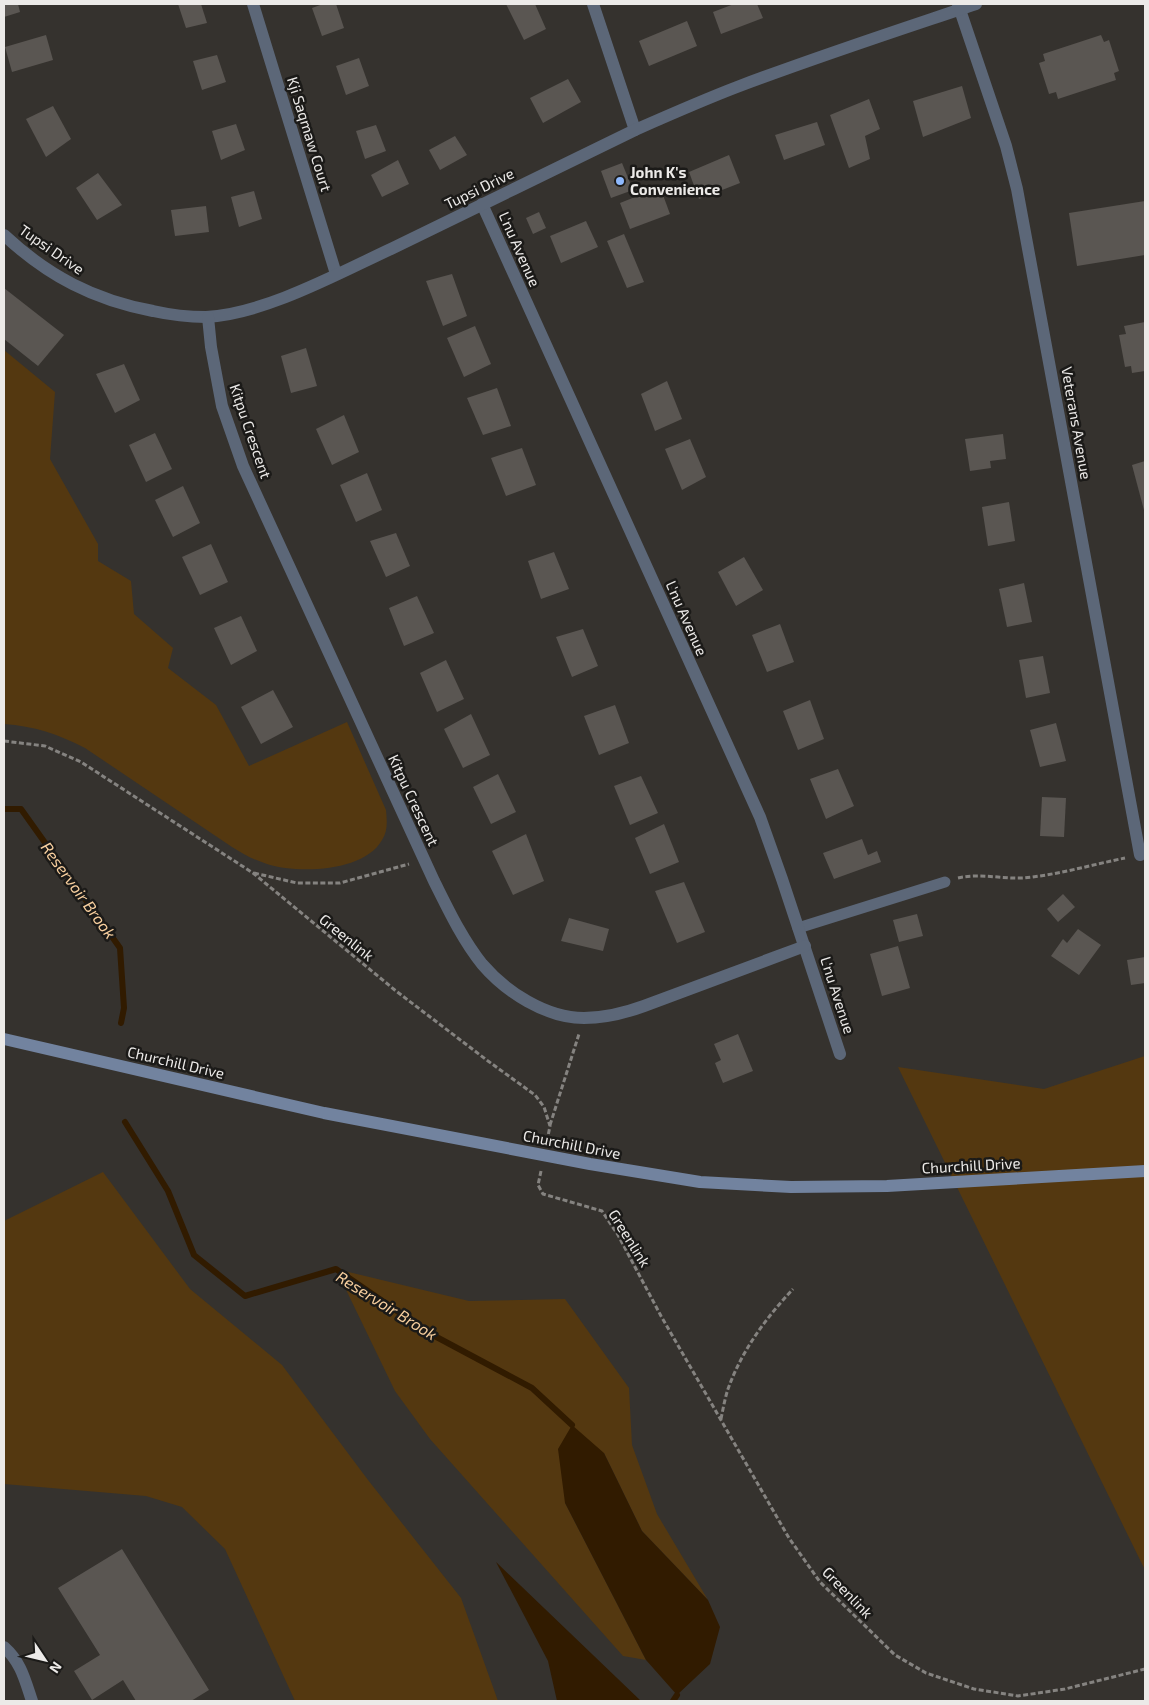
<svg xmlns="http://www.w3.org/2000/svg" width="1149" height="1705" viewBox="0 0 1149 1705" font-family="'Exo 2',sans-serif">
  <rect width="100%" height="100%" fill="#35322e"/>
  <g fill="#543810">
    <path d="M 4,350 L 55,392 L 50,459 L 98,544 L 98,561 L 131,581 L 134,614 L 173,648 L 168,668 L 216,705 L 249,766 L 347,722 L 386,810 C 387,821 388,831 382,840 C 364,872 298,874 267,864 C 254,860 243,854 232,847 L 85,748 C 58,734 34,726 4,724 Z"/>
    <polygon points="1145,1056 1145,1570 898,1067 1044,1089"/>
    <polygon points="103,1172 190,1289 282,1365 368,1480 461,1598 498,1701 295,1701 225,1549 182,1507 146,1496 4,1484 4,1221"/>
    <polygon points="336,1269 469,1301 565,1299 629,1388 632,1445 657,1514 708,1600 642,1531 604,1453 565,1503 646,1660 623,1656 430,1439 395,1391"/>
  </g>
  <g fill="#311b00">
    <polygon points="572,1425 604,1453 642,1531 708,1600 720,1627 710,1664 677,1695 646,1660 565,1503 558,1449"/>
    <polygon points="496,1562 641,1701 557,1701 548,1661"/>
  </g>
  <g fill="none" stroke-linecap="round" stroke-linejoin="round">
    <g stroke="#311b00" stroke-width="6">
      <polyline points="4,809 21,809 120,948 124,1008 121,1023"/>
      <polyline points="125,1122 168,1191 194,1255 245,1296 336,1269 429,1333 532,1388 572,1425"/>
      <polyline points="673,1701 677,1695"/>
    </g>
  </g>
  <g fill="#5a5652">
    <polygon points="4,4 18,4 20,12 4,17"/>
    <polygon points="178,4 201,4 207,23 186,28"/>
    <polygon points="323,4 336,4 344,28 322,36 312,8"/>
    <polygon points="506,4 535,4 546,29 524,40"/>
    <polygon points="734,4 757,4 763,18 721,34 713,12"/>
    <polygon points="687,21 697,46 649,66 639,41"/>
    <polygon points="46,35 53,60 12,72 5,47"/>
    <polygon points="1101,35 1104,42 1109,40 1119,71 1114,73 1116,80 1058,99 1056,92 1049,94 1039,63 1045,61 1043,54"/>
    <polygon points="217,55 226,82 202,90 193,61"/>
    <polygon points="359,58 369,86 346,95 336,66"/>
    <polygon points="568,79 581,102 543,123 530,98"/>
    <polygon points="962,86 971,118 923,137 913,101"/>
    <polygon points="869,99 880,129 865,136 870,159 849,168 830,115"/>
    <polygon points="53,106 71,139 46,157 26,119"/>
    <polygon points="817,122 825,145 784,160 775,135"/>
    <polygon points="236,124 245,150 221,160 212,131"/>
    <polygon points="376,125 386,151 365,159 356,131"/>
    <polygon points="455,136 467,155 440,170 429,150"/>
    <polygon points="729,155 740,183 699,199 689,172"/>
    <polygon points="398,160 409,184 382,197 371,175"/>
    <polygon points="622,163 633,190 611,198 601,171"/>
    <polygon points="98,173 122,205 97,220 76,188"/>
    <polygon points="660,187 670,214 630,229 620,203"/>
    <polygon points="254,191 262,219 239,227 231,197"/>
    <polygon points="1145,201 1145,255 1077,266 1069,213"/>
    <polygon points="206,206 209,232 175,236 171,210"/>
    <polygon points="539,212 546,228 533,234 526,218"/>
    <polygon points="586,221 598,247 561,263 550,236"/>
    <polygon points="624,234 644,282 627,288 607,241"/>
    <polygon points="452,274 467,316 443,326 426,281"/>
    <polygon points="4,288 64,335 38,366 4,339"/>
    <polygon points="1145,322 1145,371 1132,373 1131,366 1125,367 1119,335 1126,334 1124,326"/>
    <polygon points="475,326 491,364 464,377 447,338"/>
    <polygon points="306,348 317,386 291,393 281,356"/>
    <polygon points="124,364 140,400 115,413 96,374"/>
    <polygon points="667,381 682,419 655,431 641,394"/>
    <polygon points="497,388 511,426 483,435 467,398"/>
    <polygon points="344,415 359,452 332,465 316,429"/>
    <polygon points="155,433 172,469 146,482 129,445"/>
    <polygon points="1003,434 1006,459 990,461 991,468 970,471 965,439"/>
    <polygon points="690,439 706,477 682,490 665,449"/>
    <polygon points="522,448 536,485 506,496 491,458"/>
    <polygon points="1145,461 1145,514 1132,465"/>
    <polygon points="367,473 382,510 356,522 340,485"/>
    <polygon points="183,486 200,523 173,537 155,500"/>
    <polygon points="1009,502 1015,541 988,546 982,507"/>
    <polygon points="396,533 410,566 386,577 370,541"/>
    <polygon points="211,544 228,582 200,595 182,557"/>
    <polygon points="554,552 569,589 541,599 528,561"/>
    <polygon points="744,557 763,590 736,606 718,572"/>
    <polygon points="1024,583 1032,622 1007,627 999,589"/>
    <polygon points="417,596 434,633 404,646 389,608"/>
    <polygon points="241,616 257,651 231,665 214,628"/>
    <polygon points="780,624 794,662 767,672 752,635"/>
    <polygon points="583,629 598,666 572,677 556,637"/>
    <polygon points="1043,656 1050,693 1026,698 1019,660"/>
    <polygon points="446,660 464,699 437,712 420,673"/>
    <polygon points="273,690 293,727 261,744 241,707"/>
    <polygon points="810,700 824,739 798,750 783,711"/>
    <polygon points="615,705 629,743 599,755 584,716"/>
    <polygon points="471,714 490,755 463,768 444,729"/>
    <polygon points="1056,723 1066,761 1040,767 1030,730"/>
    <polygon points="838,769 854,806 826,819 810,779"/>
    <polygon points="498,774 516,812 491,824 473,787"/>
    <polygon points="641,776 658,813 630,825 614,786"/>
    <polygon points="1042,797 1066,798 1064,837 1040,836"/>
    <polygon points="664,824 679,862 650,874 635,838"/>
    <polygon points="526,834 544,881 513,895 492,851"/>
    <polygon points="862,839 868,855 877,851 881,862 834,879 823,853"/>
    <polygon points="684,882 705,932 677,943 655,891"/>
    <polygon points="1063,894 1075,907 1058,922 1047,909"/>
    <polygon points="917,914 923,936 899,942 893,920"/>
    <polygon points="569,918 609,929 603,951 561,941"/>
    <polygon points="1078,929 1101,945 1079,975 1051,956 1063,939 1067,943"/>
    <polygon points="898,946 910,988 882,996 870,954"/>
    <polygon points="1145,957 1145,983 1131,985 1127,960"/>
    <polygon points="738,1034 753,1071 723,1083 715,1063 721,1060 714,1044"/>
    <polygon points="122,1549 209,1690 191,1701 136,1701 123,1680 92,1700 74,1671 100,1655 58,1588"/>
  </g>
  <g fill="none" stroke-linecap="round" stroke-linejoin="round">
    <g stroke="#858380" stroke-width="3" stroke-dasharray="5 2.5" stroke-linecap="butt">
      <polyline points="4,741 45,746 81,762 253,873 396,991 488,1061 535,1095 544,1107 550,1126 547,1141"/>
      <polyline points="254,873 297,883 340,883 409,864"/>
      <path d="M 958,878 C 980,873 1001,879 1023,878 C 1057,875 1091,865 1125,858"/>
      <polyline points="550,1125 579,1034"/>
      <polyline points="541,1171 538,1185 543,1194 602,1211 618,1235 661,1316 789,1538 820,1582 895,1655 926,1673 974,1689 1018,1696 1065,1689 1145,1669"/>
      <path d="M 721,1419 C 723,1409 725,1398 728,1389 C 742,1350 766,1318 793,1289"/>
    </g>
    <polyline stroke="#5c6778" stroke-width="11" points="798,928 945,882"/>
    <g stroke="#5c6778" stroke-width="12">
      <polyline points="253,4 336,274"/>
      <polyline points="593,4 635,130"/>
      <polyline points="958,4 1006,146 1017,189 1140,855"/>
      <polyline points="482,204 760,817 782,879 840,1054"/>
      <path d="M 4,235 C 48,276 94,300 153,311 C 171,315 187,317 206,317 C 265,314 339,273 393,248 C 474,209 554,169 635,130 C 669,115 703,100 737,87 C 816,57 896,31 976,4"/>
      <path d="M 208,317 L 211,347 L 222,406 L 243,466 L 434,881 C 448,909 462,939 482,964 C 506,992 546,1018 584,1018 C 605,1018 625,1013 644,1006 L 805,946"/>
      <path d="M 4,1647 C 21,1662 25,1680 32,1701"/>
    </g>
    <polyline stroke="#72839f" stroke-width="12" points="4,1039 324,1113 590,1164 700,1182 791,1187 887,1186 1145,1171"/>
  </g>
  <circle fill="#8eb9fd" stroke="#1b1a18" stroke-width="2" cx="620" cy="181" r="5"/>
  <g text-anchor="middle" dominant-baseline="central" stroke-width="5" stroke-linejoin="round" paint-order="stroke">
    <g font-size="15" fill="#eceae8" stroke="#1b1a18">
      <text transform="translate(310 134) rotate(73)">Kji Saqmaw Court</text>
      <text transform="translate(479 188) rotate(-26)">Tupsi Drive</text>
      <text transform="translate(52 249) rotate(35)">Tupsi Drive</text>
      <text transform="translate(520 249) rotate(66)">L'nu Avenue</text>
      <text transform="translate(1077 423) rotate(80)">Veterans Avenue</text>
      <text transform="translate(251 431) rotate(71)">Kitpu Crescent</text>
      <text transform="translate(687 618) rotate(66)">L'nu Avenue</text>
      <text transform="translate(414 800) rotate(65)">Kitpu Crescent</text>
      <text transform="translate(347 937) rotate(39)">Greenlink</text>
      <text transform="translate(838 995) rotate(72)">L'nu Avenue</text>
      <text transform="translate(176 1062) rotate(13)">Churchill Drive</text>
      <text transform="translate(572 1144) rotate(11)">Churchill Drive</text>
      <text transform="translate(971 1165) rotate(-3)">Churchill Drive</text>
      <text transform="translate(630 1238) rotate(58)">Greenlink</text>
      <text transform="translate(848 1592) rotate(46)">Greenlink</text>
    </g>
    <g font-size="15" font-weight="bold" fill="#eceae8" stroke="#1b1a18" text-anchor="start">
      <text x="630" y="172">John K's<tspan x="630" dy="17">Convenience</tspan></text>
    </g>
    <g font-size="16" font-style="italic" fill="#f8cf9e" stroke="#1b1a18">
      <text transform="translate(79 890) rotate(54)">Reservoir Brook</text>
      <text transform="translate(387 1305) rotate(32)">Reservoir Brook</text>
    </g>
  </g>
  <rect width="1149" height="1705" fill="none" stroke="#eceae8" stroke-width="10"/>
  <g transform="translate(45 1660) rotate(125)" stroke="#1b1a18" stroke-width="4" paint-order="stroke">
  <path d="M0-4L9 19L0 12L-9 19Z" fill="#eceae8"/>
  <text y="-8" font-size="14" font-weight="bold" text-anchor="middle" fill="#eceae8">N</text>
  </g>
</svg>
